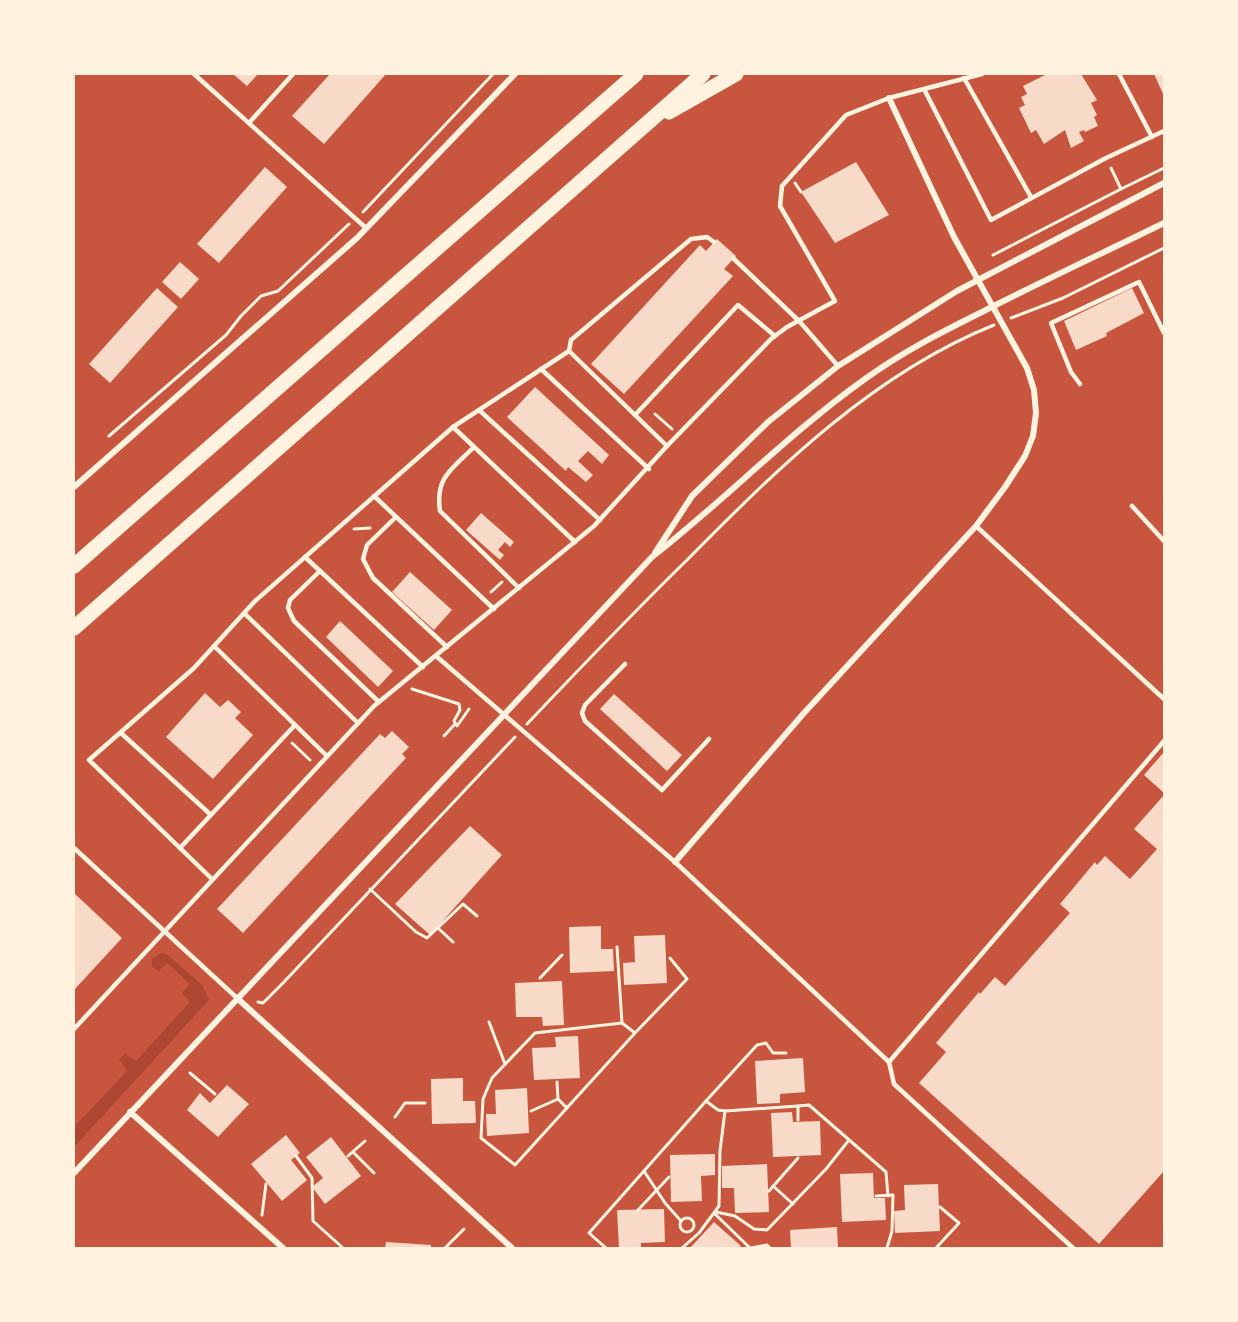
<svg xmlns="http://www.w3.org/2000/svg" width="1238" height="1322" viewBox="0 0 1238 1322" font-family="Raleway,sans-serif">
  <rect width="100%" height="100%" fill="#c8553d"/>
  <polygon fill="#ae4732" points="162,953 168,955 202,985 209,1000 74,1147 74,1127 127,1071 119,1059 125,1054 136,1061 190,1002 182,993 190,984 167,963 159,971 152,967 152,959"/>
  <g fill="#f7dbc8">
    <polygon points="233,74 258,74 247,86"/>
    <polygon points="330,74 386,74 324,144 292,116"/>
    <polygon points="1047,74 1081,74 1097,100 1091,103 1097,115 1094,117 1098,126 1085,132 1084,130 1079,132 1084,141 1071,148 1065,130 1044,144 1036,130 1031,133 1019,108 1025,105 1021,97 1027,94 1023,86"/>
    <polygon points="1154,74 1164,74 1164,96"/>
    <polygon points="856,162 889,215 835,243 801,192"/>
    <polygon points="265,167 287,187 219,263 197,244"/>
    <polygon points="717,239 736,256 724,269 733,276 624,394 591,364 700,245 706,251"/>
    <polygon points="180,262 199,279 181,299 162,282"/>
    <polygon points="157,288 178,307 110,383 89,364"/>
    <polygon points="1132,288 1144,313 1106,333 1107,336 1076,350 1064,321"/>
    <polygon points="535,387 609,455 602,464 588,451 578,461 593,475 586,482 568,467 566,471 507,417"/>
    <polygon points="481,513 514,542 510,547 505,542 498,550 504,555 500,560 466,530"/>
    <polygon points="410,572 452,610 434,630 392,592"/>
    <polygon points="340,621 393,671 378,687 326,637"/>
    <polygon points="205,693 220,707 228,700 241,712 235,718 253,735 213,779 166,737"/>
    <polygon points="614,694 682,755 667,771 600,709"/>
    <polygon points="392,731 409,747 402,754 406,758 243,933 217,909 380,734 385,738"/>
    <polygon points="1164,752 1164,793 1144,775"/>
    <polygon points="1164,795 1164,1171 1099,1244 919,1083 946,1052 936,1043 979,992 980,994 995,977 1005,986 1070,913 1060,904 1095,862 1097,865 1105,856 1130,879 1157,849 1134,829"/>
    <polygon points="470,826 502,855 430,935 395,904"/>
    <polygon points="74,893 122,938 74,990"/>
    <polygon points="601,926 601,949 613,949 614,971 570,973 569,927"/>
    <polygon points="665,935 667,983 624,985 623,963 635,962 634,936"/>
    <polygon points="562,981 564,1025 543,1026 542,1017 516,1017 515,983"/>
    <polygon points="578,1036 580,1078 534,1080 532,1048 556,1047 555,1037"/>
    <polygon points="803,1058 805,1092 780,1094 780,1103 757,1104 755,1061"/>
    <polygon points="463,1078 463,1101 475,1101 476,1123 432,1124 431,1079"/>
    <polygon points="227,1085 249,1104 218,1137 187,1110 200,1093 210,1103"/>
    <polygon points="527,1088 529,1133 487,1136 486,1114 496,1114 495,1090"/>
    <polygon points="792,1112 793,1122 820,1121 821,1155 773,1157 771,1113"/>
    <polygon points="286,1135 300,1153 291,1160 307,1180 282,1201 251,1164"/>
    <polygon points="331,1137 361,1176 325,1204 312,1187 323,1178 306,1157"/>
    <polygon points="715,1154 715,1175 701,1176 702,1201 671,1202 670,1155"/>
    <polygon points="767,1164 769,1212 735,1213 734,1188 722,1188 722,1166"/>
    <polygon points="873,1173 874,1198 885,1198 886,1220 842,1222 840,1174"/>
    <polygon points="938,1184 940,1231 895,1233 894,1211 905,1210 904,1185"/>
    <polygon points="664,1209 665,1242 641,1243 641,1248 619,1248 617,1210"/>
    <polygon points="714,1222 741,1246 738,1248 690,1248"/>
    <polygon points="837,1227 838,1248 791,1248 790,1230"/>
    <polygon points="386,1242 431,1245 431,1248 385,1248"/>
  </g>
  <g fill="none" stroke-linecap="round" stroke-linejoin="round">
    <g stroke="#fff3e0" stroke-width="3">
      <polyline points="1111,168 1121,189 1164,168"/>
      <polyline points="795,183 801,192"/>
      <polyline points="363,212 493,74"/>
      <polyline points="993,255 1121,189"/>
      <polyline points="1011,318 1063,298 1164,248"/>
      <polyline points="655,414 672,429"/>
      <polyline points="109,436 226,335 241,316 261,296 278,291 349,224"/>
      <polyline points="354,529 370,528"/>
      <polyline points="491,592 502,582"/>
      <polyline points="412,689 459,704 460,710 454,721 457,726 469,709"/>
      <path d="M 527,724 C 581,667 634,612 689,558 C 778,468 874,373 994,325"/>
      <polyline points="444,736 455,724"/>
      <polyline points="292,743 310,760"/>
      <polyline points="370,889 416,932 427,938 463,904 477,916"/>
      <polyline points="439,929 453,942"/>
      <polyline points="617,947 622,1023"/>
      <polyline points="540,978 562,955"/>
      <polyline points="258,1002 263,1003 283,983 515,737"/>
      <polyline points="489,1022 505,1064"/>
      <polyline points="635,1033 515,1165 481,1138 483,1099 492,1078 535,1033 622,1023 635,1033 687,979 670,958"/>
      <polyline points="190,1073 215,1094"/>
      <polyline points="557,1082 558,1099"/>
      <polyline points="798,1106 809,1105 886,1172 888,1196"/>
      <polyline points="531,1111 558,1099 567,1108"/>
      <polyline points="725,1111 798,1106 798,1120"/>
      <polyline points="395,1117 405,1103 425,1103"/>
      <polyline points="353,1152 374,1173"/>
      <polyline points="296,1156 312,1178 313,1221 343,1248"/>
      <polyline points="348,1156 365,1141"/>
      <polyline points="644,1171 665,1203 681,1221"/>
      <polyline points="773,1186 793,1204"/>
      <polyline points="769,1191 798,1158"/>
      <polyline points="876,1196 893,1195 892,1231 887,1248"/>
      <polyline points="638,1210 669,1177"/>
      <polyline points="716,1212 735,1216 754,1229 767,1230 826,1169 849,1140"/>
      <polyline points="715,1214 750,1248"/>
      <polyline points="262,1215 266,1184"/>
      <circle cx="687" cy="1225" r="7"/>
      <polyline points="445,1248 464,1229"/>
      <polyline points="606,1248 589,1233 706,1101"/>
      <polyline points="682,1248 699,1233 719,1206 720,1151 725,1111 718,1110 706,1101 757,1045 766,1043 773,1053 786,1053"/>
      <polyline points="751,1248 767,1245 770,1248"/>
      <polyline points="936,1248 959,1223 940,1207"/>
    </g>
    <g stroke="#fff3e0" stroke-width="4.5">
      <polyline points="194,74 366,228"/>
      <polyline points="1119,74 1152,137"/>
      <polyline points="964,78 1031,197"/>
      <polyline points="924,89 991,220 1106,158 1164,131"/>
      <polyline points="249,123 293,74"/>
      <polyline points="734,259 800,322 838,366"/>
      <polyline points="541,369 649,469"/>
      <polyline points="1080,384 1071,372 1051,323 1139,282 1164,333"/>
      <polyline points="479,410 600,520"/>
      <polyline points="635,415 569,351 571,340 691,239 707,237 714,242"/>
      <polyline points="453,427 575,542"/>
      <polyline points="667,446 635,415 738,305 775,336"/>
      <path d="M 474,447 C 452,469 435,477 440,511 L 519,588"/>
      <polyline points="374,496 494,609"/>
      <polyline points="1132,506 1164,541"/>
      <polyline points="396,517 367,545 363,559 373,578 447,647"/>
      <polyline points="976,526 1164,699"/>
      <polyline points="305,557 423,667"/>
      <polyline points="320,571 290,600 288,608 294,621 379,702"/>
      <polyline points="244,613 358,723"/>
      <polyline points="214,646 327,756"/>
      <polyline points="436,656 675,862 889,1062 894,1084 1073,1248"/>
      <polyline points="625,664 585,705 582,713 585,721 662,790 709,739"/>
      <polyline points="121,733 210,814"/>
      <polyline points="74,848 237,998"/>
      <polyline points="180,848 295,725"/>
      <polyline points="212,879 89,760 194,668 255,601 453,427 569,351"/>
      <polyline points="74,1029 374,706 594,526 667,446 771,339 787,327 835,301 780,206 782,186 846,115 889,98 982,74"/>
      <polyline points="889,1062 1164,741"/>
    </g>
    <g stroke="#fff3e0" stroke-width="6">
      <polyline points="74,487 357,238 515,74"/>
      <polyline points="655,553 692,496 768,422 838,366 957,291 1164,183"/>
      <polyline points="675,862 804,713 976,526 1005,487 1025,456 1033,436 1036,413 1034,390 1027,368 954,237 889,98"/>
      <polyline points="237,998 512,1248"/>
      <polyline points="130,1112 283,1248"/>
      <path d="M 74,1173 L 652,557 C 725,500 789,433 865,379 C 905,350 948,329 992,307 C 1049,278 1107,251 1164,223"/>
    </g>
    <g stroke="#fff3e0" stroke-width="15">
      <polyline points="669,112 736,74"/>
      <polyline points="74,566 636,74"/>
      <polyline points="74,628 703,74"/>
    </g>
  </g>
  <rect width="1238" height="1322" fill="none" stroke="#fff3e0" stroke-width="150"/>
</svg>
